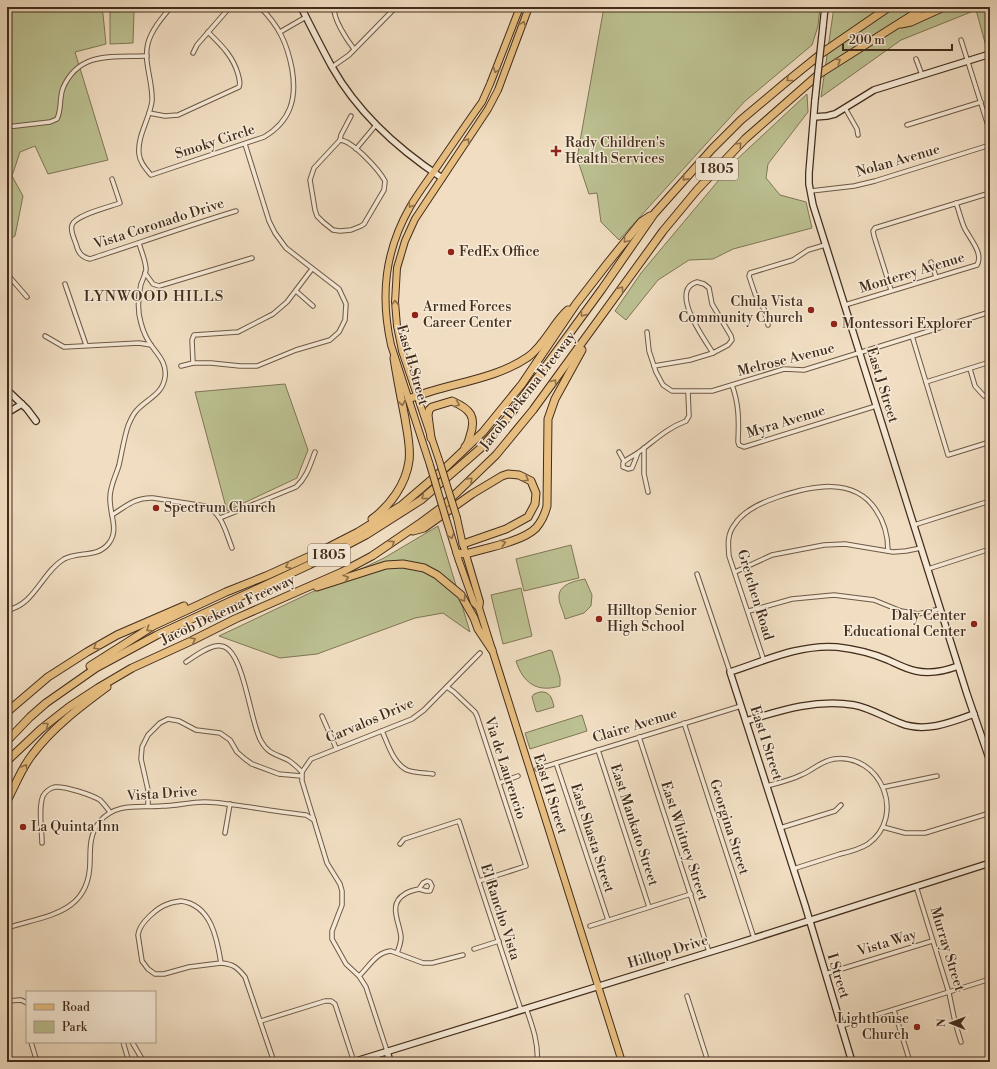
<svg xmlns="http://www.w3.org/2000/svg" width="997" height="1069" viewBox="0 0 997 1069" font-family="'Libre Bodoni',serif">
  <rect width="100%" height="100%" fill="#f1dec2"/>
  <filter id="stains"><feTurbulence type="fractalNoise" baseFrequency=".005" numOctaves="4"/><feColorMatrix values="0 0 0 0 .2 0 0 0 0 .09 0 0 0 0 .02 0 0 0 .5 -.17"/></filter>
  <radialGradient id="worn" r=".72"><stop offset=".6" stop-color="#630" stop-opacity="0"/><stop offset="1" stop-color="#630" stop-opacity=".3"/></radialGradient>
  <g fill="#bcc192" stroke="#807656">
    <polygon points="7,7 100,7 103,14 106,44 75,52 108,160 48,174 35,146 20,152 12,176 23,196 15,236 7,241"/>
    <polygon points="604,7 751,7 753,10 762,7 820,7 818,26 812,45 744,102 619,240 601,222 597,193 589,194 577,158"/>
    <polygon points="834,7 990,7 990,14 987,15 990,27 990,49 987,50 976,10 901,40 821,97"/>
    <polygon points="134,11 133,43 110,44 110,12"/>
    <polygon points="807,94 808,112 768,164 766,178 780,195 806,202 812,228 733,249 713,259 689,260 658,280 626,320 615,311 641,273 734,162"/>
    <polygon points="285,384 308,450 297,478 227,511 195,392"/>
    <polygon points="438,526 470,632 443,613 415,618 317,654 280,658 219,636 384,558"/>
    <polygon points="571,545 579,578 524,591 516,559"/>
    <path d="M 585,579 L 592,595 L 591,606 L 584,613 L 565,619 C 564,612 559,604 559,598 C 558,584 575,581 585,579 Z"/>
    <polygon points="521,588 532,636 503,644 491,595"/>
    <path d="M 550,650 L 552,651 L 560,678 L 560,686 C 537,693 523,683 516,661 Z"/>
    <path d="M 540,692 C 550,691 552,698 554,707 L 537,712 L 536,711 L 532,697 L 534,694 Z"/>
    <polygon points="582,715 587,731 530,749 525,733"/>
  </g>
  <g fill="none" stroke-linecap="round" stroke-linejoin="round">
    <defs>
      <g id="street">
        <path d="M 171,7 C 162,18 152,29 148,43 C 143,62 153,81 152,101 C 150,118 137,136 139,154 C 140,163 146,169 151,175 L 264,137 C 291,121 297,98 292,69 C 287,43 279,26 260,7"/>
        <path d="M 334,7 C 333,19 347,40 354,49"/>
        <polyline points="280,32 306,17"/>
        <polyline points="961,40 990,132"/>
        <polyline points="193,53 197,45 230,7"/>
        <polyline points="916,59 922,75"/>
        <polyline points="332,67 349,55 396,7"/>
        <polyline points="845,108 857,129 858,135"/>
        <path d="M 149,113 L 165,116 L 178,115 L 239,87 C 241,82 239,79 238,74 C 233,56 221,45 208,32"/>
        <polyline points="907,125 981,102"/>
        <path d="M 7,127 L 50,122 L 57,119 C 62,109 59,98 63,88 C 79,51 113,57 147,56"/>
        <path d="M 340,140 C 353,141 379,170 385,181 L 384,190 L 364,224 L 361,226 L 351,230 L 340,231 L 333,230 L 323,222 L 317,216 L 315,210 L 310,180 L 314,168 Z"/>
        <polyline points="340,140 341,135 351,116"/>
        <polyline points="356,149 376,125"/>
        <path d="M 112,179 L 120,203 C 109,207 75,215 72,225 C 70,231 74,238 76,244 C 78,252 81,257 90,259 C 139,243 187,226 236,211"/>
        <polyline points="811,191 854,186 875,181 990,145"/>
        <polyline points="931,262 936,277"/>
        <polyline points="145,273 153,284 159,286 252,258"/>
        <polyline points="7,274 27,297"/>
        <path d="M 697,282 L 704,284 L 709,288 L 712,304 L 731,336 L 732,340 L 728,345 L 713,353 C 705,340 668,290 697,282 Z"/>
        <polyline points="65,284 86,345"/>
        <polyline points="891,290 874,236 873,231 875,228 990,193"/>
        <polyline points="296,291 313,306"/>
        <path d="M 845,305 L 977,265 C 984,253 969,238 964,227 C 961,220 959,211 956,203"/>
        <polyline points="768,325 764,309 755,294 749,276 750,273 793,260 808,250 825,245"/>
        <polyline points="647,332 649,351 656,372 663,385 672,391 712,391 784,369 804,370 990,312"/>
        <polyline points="45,336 64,347 139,343 151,345"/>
        <polyline points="912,336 948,455 990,442"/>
        <polyline points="193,363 192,340 194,335 238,332 273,314 287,302 312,269"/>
        <polyline points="181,366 193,363 211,363 240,366 257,366 296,350 330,340 339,332 345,320 346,304 339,289 286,248 275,233 269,221 245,144"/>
        <polyline points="654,366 690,360 713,353"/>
        <polyline points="970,369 975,386 984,396"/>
        <polyline points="926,382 990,362"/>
        <path d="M 732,385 C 739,404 739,421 738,442 L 739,445 L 744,447 L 876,406"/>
        <polyline points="644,448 644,474 648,492"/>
        <polyline points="619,452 624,461"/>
        <path d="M 638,453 L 632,468 L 628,469 L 623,467 L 623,463 C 627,458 634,456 639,452 C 654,441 667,428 686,421 L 689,416 L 688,392"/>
        <path d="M 112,515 C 126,506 136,497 153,498 L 205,506 C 222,512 226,533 232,548"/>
        <path d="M 220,518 L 296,487 C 307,477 310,465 315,452"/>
        <polyline points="914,525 990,501"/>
        <polyline points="928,569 990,549"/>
        <polyline points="735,572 772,555 824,545 845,544 893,552 906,551 921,548"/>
        <polyline points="697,574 730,672"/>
        <path d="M 7,610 C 34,606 42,572 64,559 C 79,551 98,558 109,543 C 119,530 110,515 110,500 C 109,487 116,476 119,465 C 122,452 124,438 128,426 C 130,421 133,414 137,410 C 147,399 163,394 165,377 C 167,363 158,355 151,345 C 146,338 143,331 141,323 C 137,310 138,297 141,284 C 143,279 145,275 146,270 C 146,261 141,251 139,243"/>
        <polyline points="749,611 792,599 834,595 874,600 901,611 913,613 918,614 940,609"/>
        <path d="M 764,661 L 729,556 C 728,544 727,534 735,524 C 744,510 763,502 778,497 C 811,486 854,476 876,510 C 885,523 888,536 888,551"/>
        <path d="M 186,662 C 195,656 211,644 221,646 C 244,648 250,723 261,741 C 268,754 276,754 288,760 C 293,763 297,767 302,772 L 302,781 L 327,863 L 340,884 L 342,891 L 342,905 L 332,931 L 332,939 L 346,964 L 359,976 L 366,987 L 387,1051"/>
        <polyline points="447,687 454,692 475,712 477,716 526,866 479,881"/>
        <polyline points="322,716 336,748"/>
        <polyline points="684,723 754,938"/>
        <path d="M 382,731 C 388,744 393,763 407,770 C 414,773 425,773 433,774"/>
        <polyline points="639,737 709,952"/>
        <polyline points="598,750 649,907"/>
        <polyline points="556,763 608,920"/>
        <polyline points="537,769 741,706"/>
        <polyline points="302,772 311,759 412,719 424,710 480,653"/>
        <polyline points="499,783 518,776"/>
        <path d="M 767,786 C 778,783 791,780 801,775 C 813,770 821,761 834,759 C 881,753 907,816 868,844 C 860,849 849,852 840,854 C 824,859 809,864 793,869"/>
        <polyline points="884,787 937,776"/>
        <polyline points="148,806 148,790 141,759 142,747 148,735 160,723 168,719 179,721 196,730 220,733 230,740 237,752 245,759 252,764 279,774 301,776"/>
        <polyline points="883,827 905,833 925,833 990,813"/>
        <polyline points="780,828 835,811 841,805"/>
        <polyline points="225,833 230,804"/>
        <path d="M 42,843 C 42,830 38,808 43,796 C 45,792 50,788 55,787 C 65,786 92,795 100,800 C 104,804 107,808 110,812"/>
        <polyline points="400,844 404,839 459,821 521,1010"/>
        <polyline points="916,886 949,993 955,1022 961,1042"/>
        <path d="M 181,901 C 211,905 217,938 221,963 L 189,967 L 164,974 L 155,974 L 148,969 L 142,961 L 138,935 C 139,923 158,907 168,904 C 172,902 177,902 181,901 Z"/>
        <polyline points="590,926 691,894"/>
        <path d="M 7,928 C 47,915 90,914 90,861 C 90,847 90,833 100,821 C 117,802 139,808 162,806 C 176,806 190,802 204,802 C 219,802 234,805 249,807 C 268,810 287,813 306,815 L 314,820"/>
        <polyline points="474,949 499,941"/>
        <path d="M 397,953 C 399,948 401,943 401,937 C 400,923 387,904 405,894 C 409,891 415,890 419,889 L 426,891 L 430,891 L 432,886 L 430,882 L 427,881 L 423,883 L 419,889"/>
        <path d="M 221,963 C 233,964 237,967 245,977 L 274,1062"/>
        <polyline points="825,974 932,941"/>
        <path d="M 359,976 C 369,967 376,952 391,951 L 423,963 L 432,963 L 463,955"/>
        <polyline points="687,996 708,1062"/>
        <polyline points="7,1001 21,1000 27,1003"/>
        <path d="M 526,1008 C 532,1025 539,1044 537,1062"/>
        <polyline points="894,1010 910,1062"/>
        <polyline points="261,1021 325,1001 331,1001 335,1004 354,1062"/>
        <polyline points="841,1026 990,979"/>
        <polyline points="31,1042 37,1062"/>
        <polyline points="123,1042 129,1062"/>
        <polyline points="132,1042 142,1059 143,1062"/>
      </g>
      <g id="secondary">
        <path d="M 301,7 C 311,27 321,47 332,67 C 358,113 398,149 442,178"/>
        <polyline points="823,26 825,7"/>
        <polyline points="815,100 809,173 809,184 813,205 967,694 990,761"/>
        <polyline points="814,117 827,116 835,114 874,90 990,54"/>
        <polyline points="7,390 27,409 36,421"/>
        <polyline points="7,413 22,404"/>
        <path d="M 746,721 C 782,710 816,699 854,705 C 870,708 884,717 900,723 C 924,733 950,723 974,714"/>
        <polyline points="387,1051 390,1062"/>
        <polyline points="353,1062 736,944 990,863"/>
        <path d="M 852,1062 L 805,905 L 730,672 C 764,661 800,644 837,647 C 854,649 872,653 888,660 C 897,664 906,669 916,671 C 930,674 945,671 958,666"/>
      </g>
      <g id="primary">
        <polyline points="439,460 402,351 397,326 395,302 397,268 405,241 415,219 488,109 498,90 529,7"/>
        <path d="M 430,465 L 391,345 C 380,295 385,251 410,207 C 418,193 428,180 437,167 C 452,145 467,123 482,102 L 490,84 L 520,7"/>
        <polyline points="457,518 462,541 480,602 479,608"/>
        <polyline points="446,519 459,561 474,603 479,608 622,1062"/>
      </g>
      <g id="highway">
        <polyline points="901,24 911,22 944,7"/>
        <path d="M 409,399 C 447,383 493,381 528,357 C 545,345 553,323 568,310"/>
        <path d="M 431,438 L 428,415 L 429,410 L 432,407 L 452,401 C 470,409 477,416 470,436 C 469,440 468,444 465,447"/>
        <path d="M 372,519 C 390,506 406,484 409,461 C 411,447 407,432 405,418 C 401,398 397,378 394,358"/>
        <polyline points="413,531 424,528 472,494 502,476 508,474 519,475 531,481 536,493 535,504 528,517 506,529 463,544"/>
        <path d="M 457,553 L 466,554 C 485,548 522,542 536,528 C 542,521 545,514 547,506 L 548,419 L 555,399 L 582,350"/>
        <polyline points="317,587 386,565 403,564 424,568 437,575 461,595 474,618 478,629 492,650"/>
        <polyline points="90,666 153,626 226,592 266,576 319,552 358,532 402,505 444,469 483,432 522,384 576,304 607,264 641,222 650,216"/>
        <polyline points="7,712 48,677 87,652 117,635 184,606"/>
        <polyline points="7,741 30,717 46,703 96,668 157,635 309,565 366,535 421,500 482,447 510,415 602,289 654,214 712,149 741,120 785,83 822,53 889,7"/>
        <polyline points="7,761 41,729 69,707 98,688 132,668 191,641 235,619 342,572 372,556 419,524 442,507 496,455 533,410 663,231 697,190 745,139 819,74 925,7"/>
        <path d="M 7,801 C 15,786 21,769 32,755 C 52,728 80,707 107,687"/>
      </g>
    </defs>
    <use href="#street" stroke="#6e5845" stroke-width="5.5"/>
    <use href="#secondary" stroke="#432c1b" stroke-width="8"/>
    <use href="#primary" stroke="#432c1b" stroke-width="8"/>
    <use href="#highway" stroke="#432c1b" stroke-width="9"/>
    <use href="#street" stroke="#f6ead7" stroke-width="3.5"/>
    <use href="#secondary" stroke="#f6ead7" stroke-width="5.5"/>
    <use href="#primary" stroke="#e8bf81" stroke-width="6"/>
    <use href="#highway" stroke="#e8bf81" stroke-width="7"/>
    <defs>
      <polyline id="secondary-bridge" points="815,100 823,26"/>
      <g id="primary-bridge">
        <polyline points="439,460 457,518"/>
        <polyline points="430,465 446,519"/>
      </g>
    </defs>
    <use href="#secondary-bridge" stroke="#432c1b" stroke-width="8" stroke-linecap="butt"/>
    <use href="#primary-bridge" stroke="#432c1b" stroke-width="8" stroke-linecap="butt"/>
    <use href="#secondary-bridge" stroke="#f6ead7" stroke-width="5.5"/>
    <use href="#primary-bridge" stroke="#e8bf81" stroke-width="6"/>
  </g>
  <defs><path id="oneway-chevron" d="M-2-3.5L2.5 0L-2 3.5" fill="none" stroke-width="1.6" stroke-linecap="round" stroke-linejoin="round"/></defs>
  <g stroke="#8d6e49">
    <use href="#oneway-chevron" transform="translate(523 24) rotate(-69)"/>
    <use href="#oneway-chevron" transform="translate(838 61) rotate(-33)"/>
    <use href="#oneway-chevron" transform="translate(496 70) rotate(111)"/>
    <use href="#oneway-chevron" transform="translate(789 79) rotate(141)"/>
    <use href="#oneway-chevron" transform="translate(467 141) rotate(-56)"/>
    <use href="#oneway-chevron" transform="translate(739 145) rotate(-47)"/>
    <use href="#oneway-chevron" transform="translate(685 178) rotate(132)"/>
    <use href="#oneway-chevron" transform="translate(411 205) rotate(122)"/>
    <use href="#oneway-chevron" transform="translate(626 240) rotate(130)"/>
    <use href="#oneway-chevron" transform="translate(621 289) rotate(-54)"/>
    <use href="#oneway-chevron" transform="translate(395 303) rotate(-92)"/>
    <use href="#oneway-chevron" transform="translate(583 314) rotate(126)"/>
    <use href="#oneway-chevron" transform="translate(554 382) rotate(-54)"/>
    <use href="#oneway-chevron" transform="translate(402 403) rotate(80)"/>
    <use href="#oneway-chevron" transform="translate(457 404) rotate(22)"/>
    <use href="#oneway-chevron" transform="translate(526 479) rotate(30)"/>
    <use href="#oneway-chevron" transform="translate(470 480) rotate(-44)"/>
    <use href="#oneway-chevron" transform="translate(424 497) rotate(141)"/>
    <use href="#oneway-chevron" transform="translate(451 536) rotate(73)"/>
    <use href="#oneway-chevron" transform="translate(392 543) rotate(-34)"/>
    <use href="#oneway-chevron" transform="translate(503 543) rotate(-17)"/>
    <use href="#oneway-chevron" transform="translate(288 566) rotate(156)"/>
    <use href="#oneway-chevron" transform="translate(346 578) rotate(-18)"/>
    <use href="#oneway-chevron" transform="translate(463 599) rotate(57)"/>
    <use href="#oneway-chevron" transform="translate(149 629) rotate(147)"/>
    <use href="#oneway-chevron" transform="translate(193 640) rotate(-26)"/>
    <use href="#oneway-chevron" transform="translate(96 647) rotate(150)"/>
    <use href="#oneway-chevron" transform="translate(46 725) rotate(-38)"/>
    <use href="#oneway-chevron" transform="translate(25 767) rotate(-59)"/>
  </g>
  <g fill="#8f2418" stroke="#f6ead7" stroke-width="1.5">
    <path d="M554 145h4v4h4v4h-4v4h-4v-4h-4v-4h4z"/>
    <circle cx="451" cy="252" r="4"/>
    <circle cx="811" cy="310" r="4"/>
    <circle cx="415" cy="315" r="4"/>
    <circle cx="834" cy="324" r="4"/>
    <circle cx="156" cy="508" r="4"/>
    <circle cx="599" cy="619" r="4"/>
    <circle cx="974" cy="624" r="4"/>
    <circle cx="23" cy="827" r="4"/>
    <circle cx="917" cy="1027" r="4"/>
  </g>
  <g text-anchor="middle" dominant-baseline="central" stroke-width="3" stroke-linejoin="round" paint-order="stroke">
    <g fill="#f6ead7" stroke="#796553" stroke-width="1">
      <rect x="696" y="158" width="42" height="22" rx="3"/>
      <rect x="308" y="544" width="42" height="22" rx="3"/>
    </g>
    <g font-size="13" font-weight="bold" fill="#432c1b">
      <text x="717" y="169">I 805</text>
      <text x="329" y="555">I 805</text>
    </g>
    <g font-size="14" fill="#432c1b" stroke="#f6ead7">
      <text transform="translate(215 142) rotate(-18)">Smoky Circle</text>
      <text transform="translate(898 161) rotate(-16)">Nolan Avenue</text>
      <text transform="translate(159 224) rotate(-18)">Vista Coronado Drive</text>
      <text transform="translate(912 273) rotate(-17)">Monterey Avenue</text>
      <text transform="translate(786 360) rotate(-14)">Melrose Avenue</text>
      <text transform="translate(412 365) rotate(74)">East H Street</text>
      <text transform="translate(882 385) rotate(73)">East J Street</text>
      <text transform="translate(528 391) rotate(-52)">Jacob Dekema Freeway</text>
      <text transform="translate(786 422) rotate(-17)">Myra Avenue</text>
      <text transform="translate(755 595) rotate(73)">Gretchen Road</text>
      <text transform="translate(228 610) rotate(-25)">Jacob Dekema Freeway</text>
      <text transform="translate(370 721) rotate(-23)">Carvalos Drive</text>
      <text transform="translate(635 726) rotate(-17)">Claire Avenue</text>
      <text transform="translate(766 743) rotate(72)">East I Street</text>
      <text transform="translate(505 768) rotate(72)">Via de Laurencio</text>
      <text transform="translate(162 794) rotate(-4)">Vista Drive</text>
      <text transform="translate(550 794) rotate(72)">East H Street</text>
      <text transform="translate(634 825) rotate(72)">East Mankato Street</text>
      <text transform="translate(729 827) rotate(72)">Georgina Street</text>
      <text transform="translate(592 838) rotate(72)">East Shasta Street</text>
      <text transform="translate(684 841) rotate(72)">East Whitney Street</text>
      <text transform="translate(500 912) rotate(72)">El Rancho Vista</text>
      <text transform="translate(887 943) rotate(-17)">Vista Way</text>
      <text transform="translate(947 949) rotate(73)">Murray Street</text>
      <text transform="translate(668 952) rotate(-17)">Hilltop Drive</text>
      <text transform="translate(838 976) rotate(73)">I Street</text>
    </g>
    <g font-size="14" fill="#432c1b" stroke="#f6ead7" text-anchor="start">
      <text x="565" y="143">Rady Children's<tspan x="565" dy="16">Health Services</tspan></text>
      <text x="459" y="252">FedEx Office</text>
      <text x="803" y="302" text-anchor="end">Chula Vista<tspan x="803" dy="16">Community Church</tspan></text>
      <text x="423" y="307">Armed Forces<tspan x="423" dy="16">Career Center</tspan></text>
      <text x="842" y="324">Montessori Explorer</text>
      <text x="164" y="508">Spectrum Church</text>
      <text x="607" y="611">Hilltop Senior<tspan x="607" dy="16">High School</tspan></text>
      <text x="966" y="616" text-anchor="end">Daly Center<tspan x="966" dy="16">Educational Center</tspan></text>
      <text x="31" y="827">La Quinta Inn</text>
      <text x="909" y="1019" text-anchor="end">Lighthouse<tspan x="909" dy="16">Church</tspan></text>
    </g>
    <g font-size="15" letter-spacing="1" fill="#432c1b" stroke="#f6ead7">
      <text x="154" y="296">LYNWOOD HILLS</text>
    </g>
  </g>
  <rect width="997" height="1069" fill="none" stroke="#f1dec2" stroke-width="24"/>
  <rect x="8" y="8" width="981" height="1053" fill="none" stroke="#432c1b" stroke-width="2"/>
  <rect x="12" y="12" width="973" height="1045" fill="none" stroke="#432c1b"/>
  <rect x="26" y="991" width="130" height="52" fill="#f6ead7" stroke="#ae9e8c"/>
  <rect x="34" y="1004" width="20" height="6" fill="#e8bf81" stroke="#ae9e8c"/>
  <text x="62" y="1011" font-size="12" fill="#432c1b">Road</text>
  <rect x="34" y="1021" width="20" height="12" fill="#bcc192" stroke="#ae9e8c"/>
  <text x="62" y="1031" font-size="12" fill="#432c1b">Park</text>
  <g transform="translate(951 1023) rotate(271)" stroke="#f6ead7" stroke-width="3" paint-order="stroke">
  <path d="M0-3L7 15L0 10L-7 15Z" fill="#432c1b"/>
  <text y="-6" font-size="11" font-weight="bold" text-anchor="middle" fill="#432c1b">N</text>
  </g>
  <path d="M843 44v6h109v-6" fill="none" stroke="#432c1b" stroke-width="2"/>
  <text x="849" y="44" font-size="12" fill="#432c1b" stroke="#f6ead7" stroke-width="3" paint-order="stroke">200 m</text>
  <rect width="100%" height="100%" filter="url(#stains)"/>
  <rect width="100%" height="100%" fill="url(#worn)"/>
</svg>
